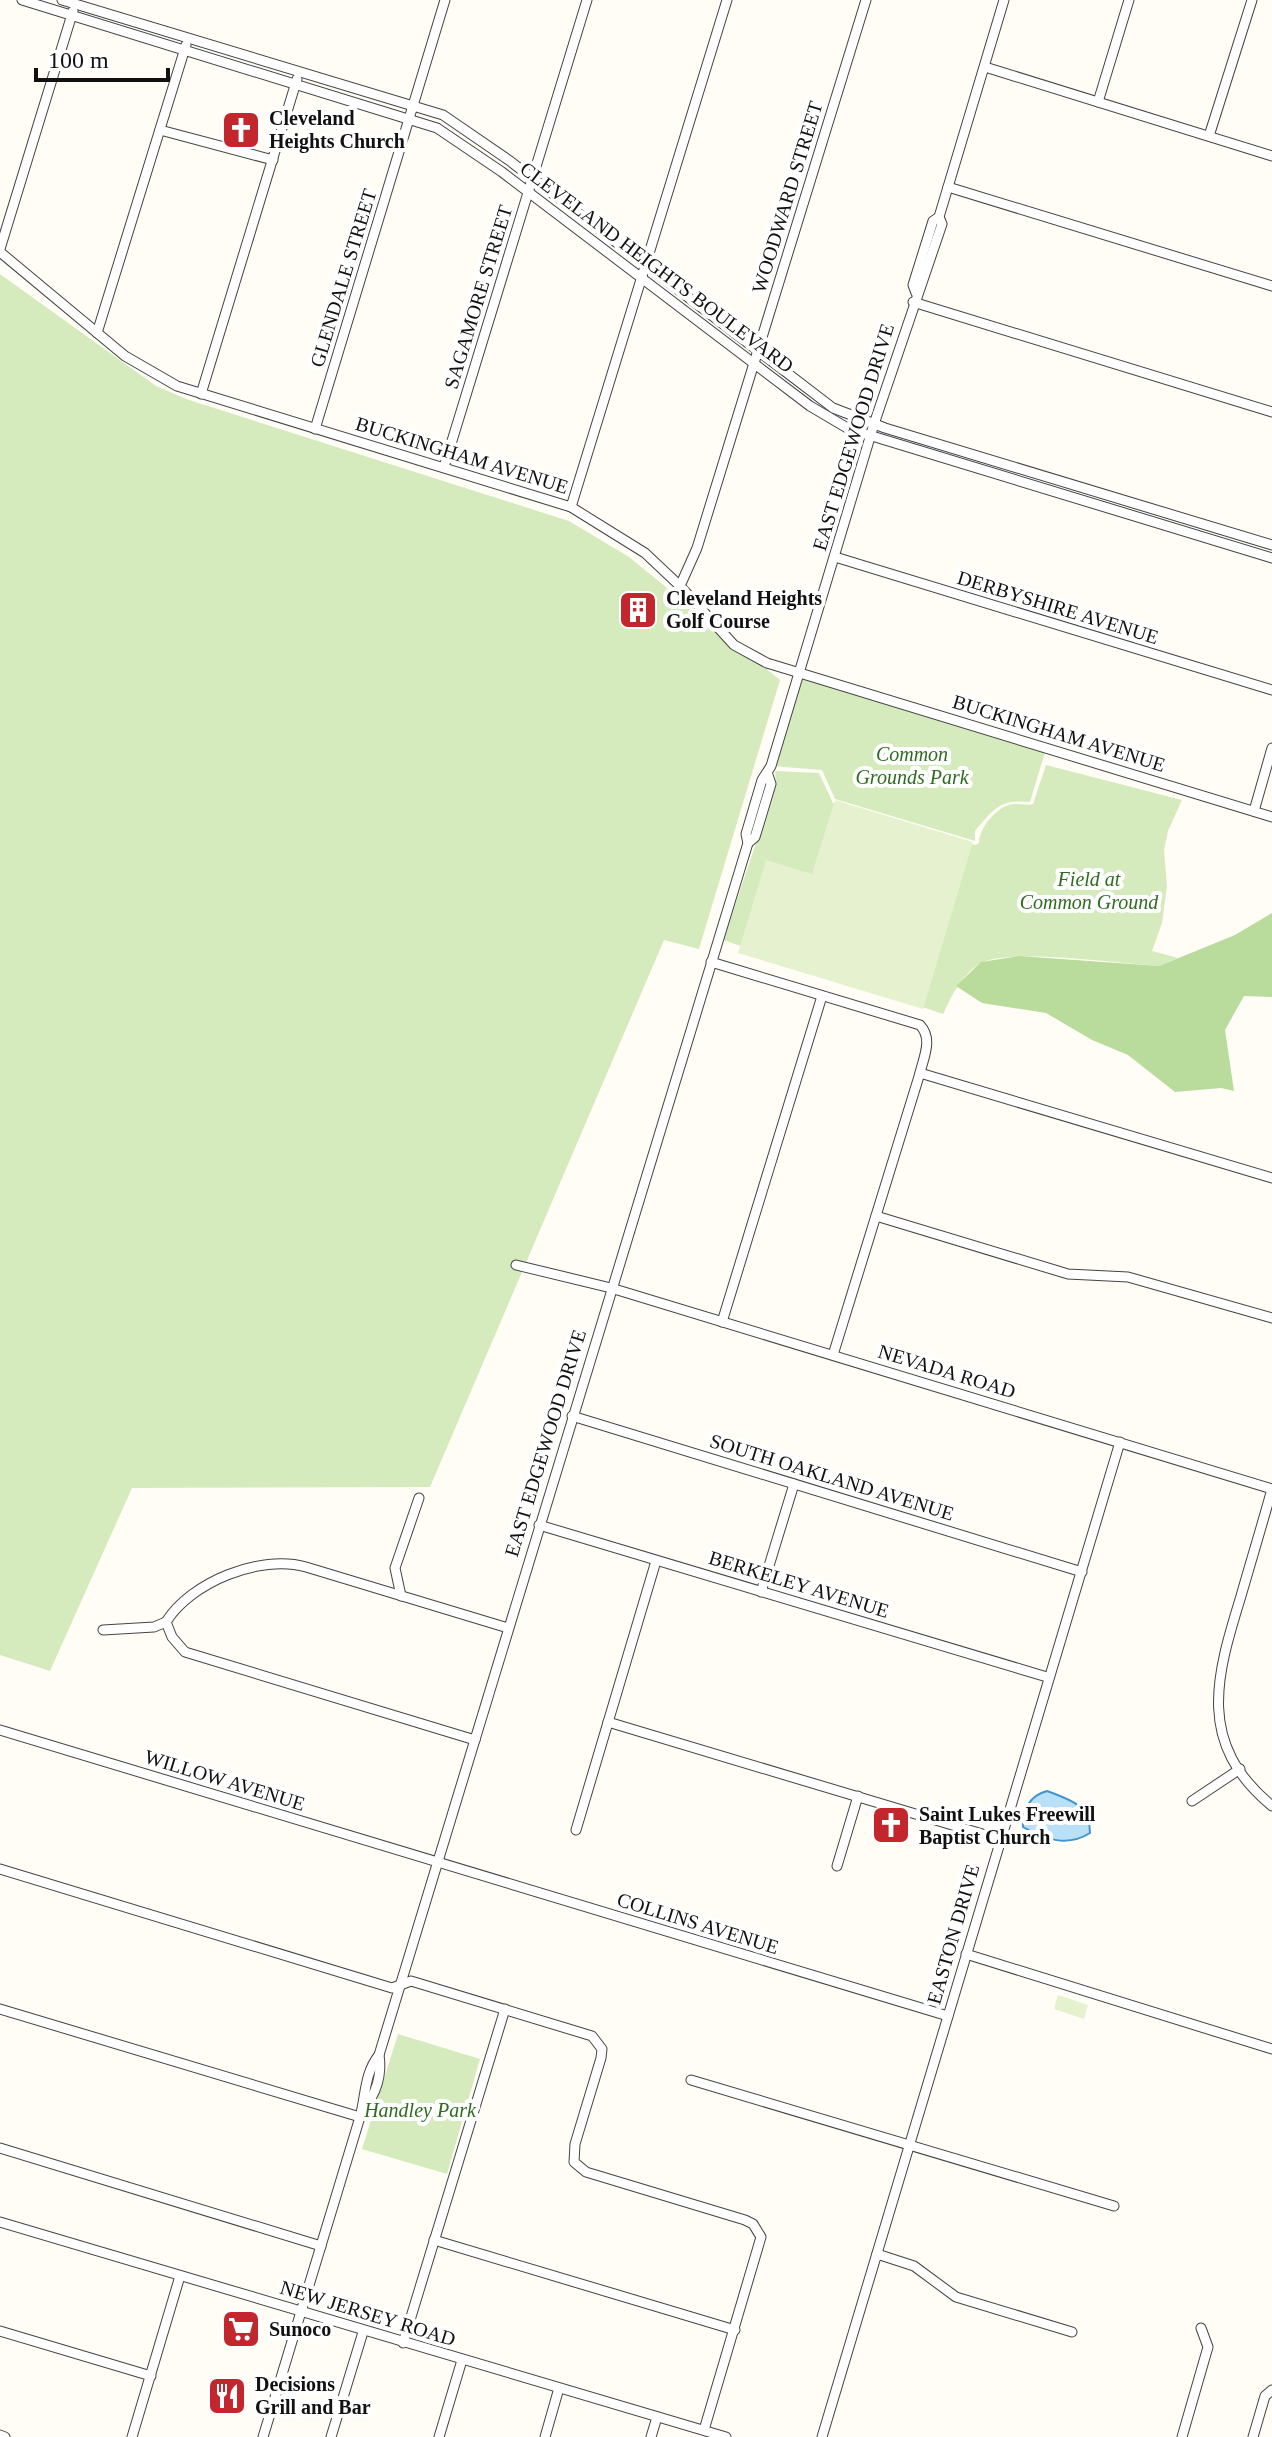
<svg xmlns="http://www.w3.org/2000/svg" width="1272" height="2437" viewBox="0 0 1272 2437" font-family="Georgia,serif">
  <rect width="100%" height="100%" fill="#fffdf5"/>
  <g fill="#d5ebbd">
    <polygon points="0,274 156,386 189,400 569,521 629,557 780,680 699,949 664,940 430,1487 132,1488 50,1671 0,1655"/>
    <path d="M 799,675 L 1046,749 L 1030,802 C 999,799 994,809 975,831 L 975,841 L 835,799 L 822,770 L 771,766 Z"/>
    <path d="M 1046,765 L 1182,800 L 1168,831 L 1164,850 L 1167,886 L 1162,923 L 1152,951 L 1178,958 L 1159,966 C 1124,964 1004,947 979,964 C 961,976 952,995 943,1014 L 723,940 L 776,785 L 775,771 L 819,773 L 833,803 L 975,845 L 979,843 C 979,828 997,806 1013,804 C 1020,803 1026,806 1033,804 Z"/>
    <polygon points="398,2034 480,2059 447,2174 362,2149"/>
  </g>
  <polygon fill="#b9dc9c" points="1272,913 1272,997 1244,996 1225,1030 1234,1091 1221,1088 1175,1092 1128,1055 1092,1040 1046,1013 982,1003 956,986 981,962 1019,956 1159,966 1235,935"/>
  <g fill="#e6f2cf">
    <polygon points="835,800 973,842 923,1009 738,953 766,860 812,874"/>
    <polygon points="1058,1995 1088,2005 1084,2019 1054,2009"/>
  </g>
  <path fill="#b9e0f7" stroke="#3f96cf" stroke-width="2" d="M 1047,1791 C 1071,1800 1090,1805 1090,1833 C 1068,1847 1045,1840 1023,1827 C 1021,1810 1031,1795 1047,1791 Z"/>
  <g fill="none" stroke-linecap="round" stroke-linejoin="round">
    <defs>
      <g id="minor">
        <polyline points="22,0 437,128 502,172 810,406 849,429 1272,558"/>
        <polyline points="62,0 443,115 510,161 833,408 885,428 1272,545"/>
        <polyline points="985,67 1272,156"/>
        <polyline points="1098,102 1129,0"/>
        <polyline points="160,130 273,160"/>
        <polyline points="1209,136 1252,0"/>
        <polyline points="948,187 1272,286"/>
        <polyline points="0,249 73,11"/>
        <polyline points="0,252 125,356 177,386 571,507 645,553 680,586 734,645 767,663 1272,817"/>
        <polyline points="916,293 913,285 933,221 939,217"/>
        <polyline points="913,302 1272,412"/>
        <polyline points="97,333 186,45"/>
        <polyline points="201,394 297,79"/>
        <polyline points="315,429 445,0"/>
        <polyline points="444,467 587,0"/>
        <polyline points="571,507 727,0"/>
        <polyline points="835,557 1272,690"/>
        <polyline points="680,586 697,548 866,0"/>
        <polyline points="1254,811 1272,748"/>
        <polyline points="748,843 755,837 771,784 768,775"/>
        <path d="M 711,962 L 920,1025 C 933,1039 924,1056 920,1073 L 833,1355"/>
        <polyline points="920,1073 1272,1178"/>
        <polyline points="876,1216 1068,1274 1128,1277 1272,1318"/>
        <path d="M 516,1265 L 611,1288 L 1272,1489 C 1262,1525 1251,1561 1241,1596 C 1216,1677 1196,1743 1272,1806"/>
        <polyline points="722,1322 822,996"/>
        <polyline points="572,1416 1082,1572"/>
        <polyline points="539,1525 1047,1677"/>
        <polyline points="761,1592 794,1484"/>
        <polyline points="401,1596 395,1568 419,1498"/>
        <path d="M 166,1622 C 191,1582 260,1554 306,1567 L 508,1628"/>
        <polyline points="166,1622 172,1637 185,1652 475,1740"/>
        <polyline points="103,1630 154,1627 166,1622"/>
        <polyline points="608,1722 999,1839"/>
        <polyline points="0,1730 948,2016"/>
        <polyline points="1192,1801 1240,1769"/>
        <polyline points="576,1830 656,1561"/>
        <polyline points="837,1866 858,1796"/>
        <polyline points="0,1869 392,1988 411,1981 592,2036 602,2049 601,2058 575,2144 574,2162 586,2172 745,2220 753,2224 761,2237 704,2430"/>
        <polyline points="966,1954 1272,2049"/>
        <polyline points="0,2009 360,2117"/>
        <polyline points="691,2080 1114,2206"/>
        <path d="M 363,2108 C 377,2095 382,2073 379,2055"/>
        <polyline points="0,2148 321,2246"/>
        <polyline points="0,2222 726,2437"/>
        <polyline points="434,2240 735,2330"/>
        <polyline points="877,2254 914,2266 956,2297 1072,2332"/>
        <polyline points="0,2331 151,2376"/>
        <polyline points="403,2343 505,2009"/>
        <polyline points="0,2435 5,2437"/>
        <polyline points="132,2437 180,2276"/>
        <path d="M 263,2437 L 360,2117 C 366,2095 364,2074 379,2055 C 505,1652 622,1246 748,843 L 746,834 L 762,780 L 771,766 L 874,424 L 942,224 L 939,217 L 1004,0"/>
        <polyline points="331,2437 363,2332"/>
        <polyline points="439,2437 462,2360"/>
        <polyline points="545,2437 559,2388"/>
        <polyline points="651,2437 657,2417"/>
        <polyline points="822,2437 1120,1442"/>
        <polyline points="1182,2437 1208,2347 1201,2328"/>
        <polyline points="1253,2437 1265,2396 1272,2390"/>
      </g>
    </defs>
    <use href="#minor" stroke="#444" stroke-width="11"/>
    <use href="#minor" stroke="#fff" stroke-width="9"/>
  </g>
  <defs>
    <symbol id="church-square" viewBox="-11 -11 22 22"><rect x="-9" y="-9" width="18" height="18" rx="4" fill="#c4262e" stroke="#fff"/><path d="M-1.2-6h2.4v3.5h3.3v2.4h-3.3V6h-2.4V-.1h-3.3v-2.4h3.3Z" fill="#fff"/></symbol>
    <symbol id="building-square" viewBox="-11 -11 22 22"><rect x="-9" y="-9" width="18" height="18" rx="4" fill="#c4262e" stroke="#fff"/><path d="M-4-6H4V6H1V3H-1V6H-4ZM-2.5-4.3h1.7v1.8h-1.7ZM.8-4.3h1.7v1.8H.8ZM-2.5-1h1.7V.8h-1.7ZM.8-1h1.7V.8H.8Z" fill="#fff"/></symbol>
    <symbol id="supermarket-square" viewBox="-11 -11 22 22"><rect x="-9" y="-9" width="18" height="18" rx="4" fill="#c4262e" stroke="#fff"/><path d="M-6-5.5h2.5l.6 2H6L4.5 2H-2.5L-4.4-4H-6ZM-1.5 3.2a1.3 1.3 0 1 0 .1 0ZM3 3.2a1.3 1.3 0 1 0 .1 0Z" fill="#fff"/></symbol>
    <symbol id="restaurant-square" viewBox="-11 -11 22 22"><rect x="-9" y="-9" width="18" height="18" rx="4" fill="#c4262e" stroke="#fff"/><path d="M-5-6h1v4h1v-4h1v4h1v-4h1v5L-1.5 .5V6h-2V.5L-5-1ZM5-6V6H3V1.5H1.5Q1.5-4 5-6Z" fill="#fff"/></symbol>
  </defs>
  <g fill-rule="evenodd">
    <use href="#church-square" x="219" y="108" width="44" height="44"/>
    <use href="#building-square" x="616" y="588" width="44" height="44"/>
    <use href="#church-square" x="869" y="1803" width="44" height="44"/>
    <use href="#supermarket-square" x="219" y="2307" width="44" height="44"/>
    <use href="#restaurant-square" x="205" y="2374" width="44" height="44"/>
  </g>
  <g text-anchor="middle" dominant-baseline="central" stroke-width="8" stroke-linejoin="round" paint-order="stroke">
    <g font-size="20" font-weight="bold" fill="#111" stroke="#fff" text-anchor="start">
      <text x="269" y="118">Cleveland<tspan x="269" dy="23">Heights Church</tspan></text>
      <text x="666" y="598">Cleveland Heights<tspan x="666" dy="23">Golf Course</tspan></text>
      <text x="919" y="1814">Saint Lukes Freewill<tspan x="919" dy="23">Baptist Church</tspan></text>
      <text x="269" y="2329">Sunoco</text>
      <text x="255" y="2384">Decisions<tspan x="255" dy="23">Grill and Bar</tspan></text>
    </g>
    <g font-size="20" fill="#111" stroke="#fff">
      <text transform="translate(787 197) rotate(-73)">WOODWARD STREET</text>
      <text transform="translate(657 267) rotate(37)">CLEVELAND HEIGHTS BOULEVARD</text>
      <text transform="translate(343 278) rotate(-73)">GLENDALE STREET</text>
      <text transform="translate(478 297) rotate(-73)">SAGAMORE STREET</text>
      <text transform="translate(853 437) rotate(-73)">EAST EDGEWOOD DRIVE</text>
      <text transform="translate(462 455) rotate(17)">BUCKINGHAM AVENUE</text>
      <text transform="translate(1058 607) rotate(17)">DERBYSHIRE AVENUE</text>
      <text transform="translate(1059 733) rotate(17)">BUCKINGHAM AVENUE</text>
      <text transform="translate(947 1371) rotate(17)">NEVADA ROAD</text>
      <text transform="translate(545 1443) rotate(-73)">EAST EDGEWOOD DRIVE</text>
      <text transform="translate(832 1477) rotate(17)">SOUTH OAKLAND AVENUE</text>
      <text transform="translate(799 1584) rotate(17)">BERKELEY AVENUE</text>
      <text transform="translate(225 1780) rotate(17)">WILLOW AVENUE</text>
      <text transform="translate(698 1923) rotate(17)">COLLINS AVENUE</text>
      <text transform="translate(953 1934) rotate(-74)">EASTON DRIVE</text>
      <text transform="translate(368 2313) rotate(17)">NEW JERSEY ROAD</text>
    </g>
    <g font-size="20" font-style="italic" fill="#2f6b1f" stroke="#fff">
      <text x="912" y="754">Common<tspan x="912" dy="23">Grounds Park</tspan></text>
      <text x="1089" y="879">Field at<tspan x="1089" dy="23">Common Ground</tspan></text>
      <text x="420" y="2110">Handley Park</text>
    </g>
  </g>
  <path d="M36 68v12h132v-12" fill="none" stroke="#111111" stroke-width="4"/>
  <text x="48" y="68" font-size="24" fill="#111111" stroke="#ffffff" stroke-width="6" paint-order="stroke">100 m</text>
</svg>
